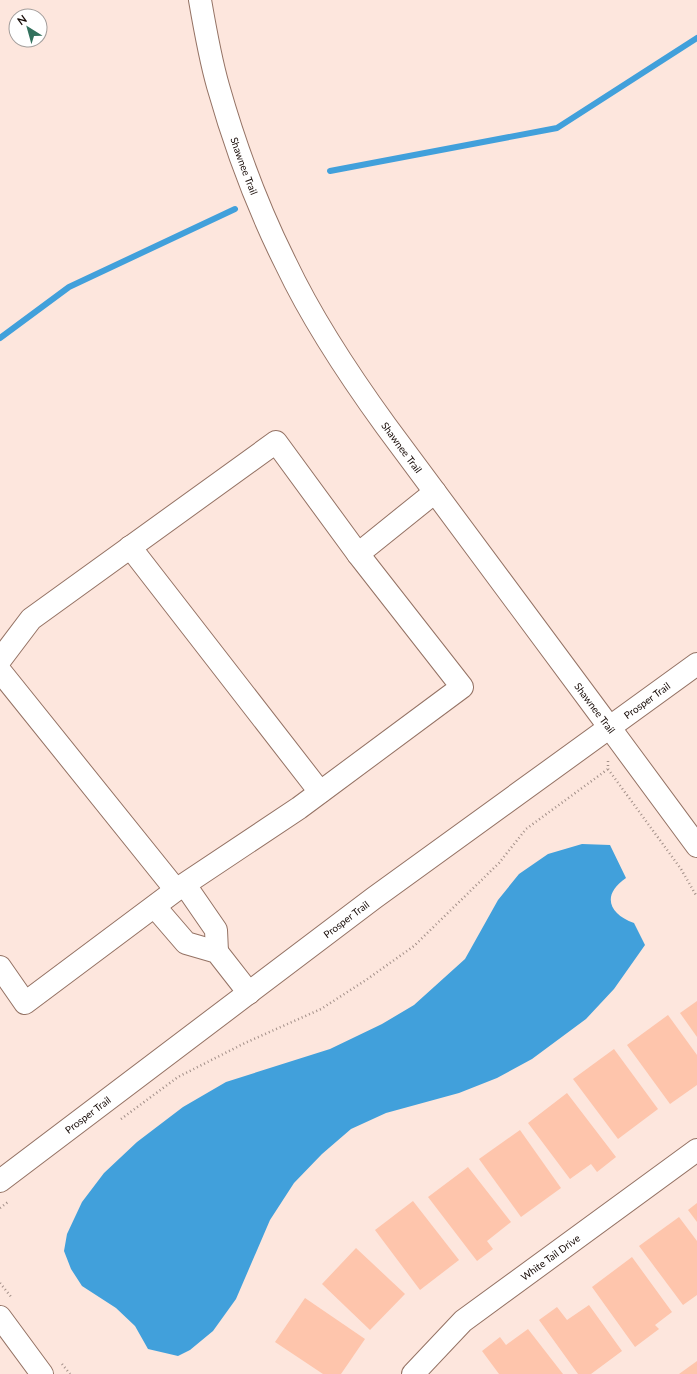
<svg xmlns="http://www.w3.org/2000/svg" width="697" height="1374" viewBox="0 0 697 1374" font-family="Lato,sans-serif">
  <rect width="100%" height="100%" fill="#fde6dd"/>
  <path fill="#41a0db" d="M 582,844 L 610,845 L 626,878 C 601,895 609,914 634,923 L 645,945 L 614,989 L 586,1019 L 532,1059 L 497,1078 L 459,1093 L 386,1113 L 351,1129 L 322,1154 L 294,1183 L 270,1220 L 236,1299 L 213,1331 L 190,1350 L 178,1356 L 148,1349 L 135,1326 L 116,1308 L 82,1286 L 71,1269 L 64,1251 L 67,1234 L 82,1202 L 104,1173 L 137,1142 L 183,1107 L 226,1082 L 330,1049 L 382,1024 L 414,1005 L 465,959 L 498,900 L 519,874 L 548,854 Z"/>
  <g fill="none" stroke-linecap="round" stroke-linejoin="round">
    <g stroke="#41a0db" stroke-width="6">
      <polyline points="330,171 557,128 697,38"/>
      <polyline points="0,338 69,287 235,209"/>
    </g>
  </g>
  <g fill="#fec5ac">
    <polygon points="697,1001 697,1037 680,1013"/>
    <polygon points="668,1015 697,1055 697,1085 670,1104 627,1045"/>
    <polygon points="614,1049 658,1109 618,1139 573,1079"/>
    <polygon points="567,1093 616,1157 597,1172 591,1164 570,1179 528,1123"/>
    <polygon points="520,1130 561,1188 521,1217 479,1159"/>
    <polygon points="468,1167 511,1222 487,1241 493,1249 477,1261 428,1197"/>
    <polygon points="413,1201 459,1260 420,1290 375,1230"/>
    <polygon points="697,1203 697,1222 688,1210"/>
    <polygon points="679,1217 697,1241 697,1295 683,1305 639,1246"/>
    <polygon points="356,1248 405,1294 370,1330 322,1284"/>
    <polygon points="632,1257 672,1312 655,1325 659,1329 635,1347 592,1287"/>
    <polygon points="305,1298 365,1339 341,1374 323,1374 275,1342"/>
    <polygon points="589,1305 622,1351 591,1374 578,1374 539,1320 557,1307 567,1320"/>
    <polygon points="528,1329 563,1374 499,1374 482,1351 500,1337 506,1345"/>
    <polygon points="697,1361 697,1374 679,1374"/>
  </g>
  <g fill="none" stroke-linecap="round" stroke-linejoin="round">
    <defs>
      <g id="minor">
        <path id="s1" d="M 200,0 C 205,29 210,58 218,86 C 235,146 258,208 286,264 C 313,321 349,375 386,426 L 610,728"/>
        <polyline points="130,547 320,792"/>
        <polyline points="358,554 435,492"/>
        <polyline points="0,660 31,619 276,442 358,554 462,687 299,808 176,890 25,1003 0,967"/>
        <polyline points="0,671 176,890"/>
        <polyline points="185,885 216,930 217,952"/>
        <polyline points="155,907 186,943 217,952 249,993"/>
        <path id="s2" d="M 413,1374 L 463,1321 L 697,1150"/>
      </g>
      <g id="tertiary">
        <polyline points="610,728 697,846"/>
        <path id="s3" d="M 0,1181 L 374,898 L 697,664"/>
        <polyline points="0,1317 42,1374"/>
      </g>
    </defs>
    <use href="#minor" stroke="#947264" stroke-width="24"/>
    <use href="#tertiary" stroke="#947264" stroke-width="24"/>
    <g stroke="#a28f88" stroke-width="2.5" stroke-dasharray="1 3" stroke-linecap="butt">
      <polyline points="608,761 608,769 681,869 697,897"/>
      <polyline points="121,1119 178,1077 245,1043 321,1009 366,980 414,946 499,863 526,829 608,769"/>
      <polyline points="0,1208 8,1202"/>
      <polyline points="0,1283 12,1298"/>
      <polyline points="62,1364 70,1374"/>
    </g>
    <use href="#minor" stroke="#fff" stroke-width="22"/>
    <use href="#tertiary" stroke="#fff" stroke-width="22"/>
  </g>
  <g text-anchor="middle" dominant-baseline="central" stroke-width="3.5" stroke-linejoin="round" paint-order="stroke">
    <g font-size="10" fill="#160a06" stroke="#fff">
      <text stroke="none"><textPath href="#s1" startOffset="172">Shawnee Trail</textPath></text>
      <text stroke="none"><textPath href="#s1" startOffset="496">Shawnee Trail</textPath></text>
      <text stroke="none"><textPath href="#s3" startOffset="806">Prosper Trail</textPath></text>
      <text transform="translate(595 708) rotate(53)">Shawnee Trail</text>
      <text stroke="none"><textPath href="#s3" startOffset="434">Prosper Trail</textPath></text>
      <text stroke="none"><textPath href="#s3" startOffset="110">Prosper Trail</textPath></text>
      <text stroke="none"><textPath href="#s2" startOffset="181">White Tail Drive</textPath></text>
    </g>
  </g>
  <g transform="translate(28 28) rotate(323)"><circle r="19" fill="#ffffff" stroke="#a29d9b"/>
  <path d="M0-3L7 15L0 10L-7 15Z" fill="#32715d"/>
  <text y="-6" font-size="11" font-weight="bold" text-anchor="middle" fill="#160a06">N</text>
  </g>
</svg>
